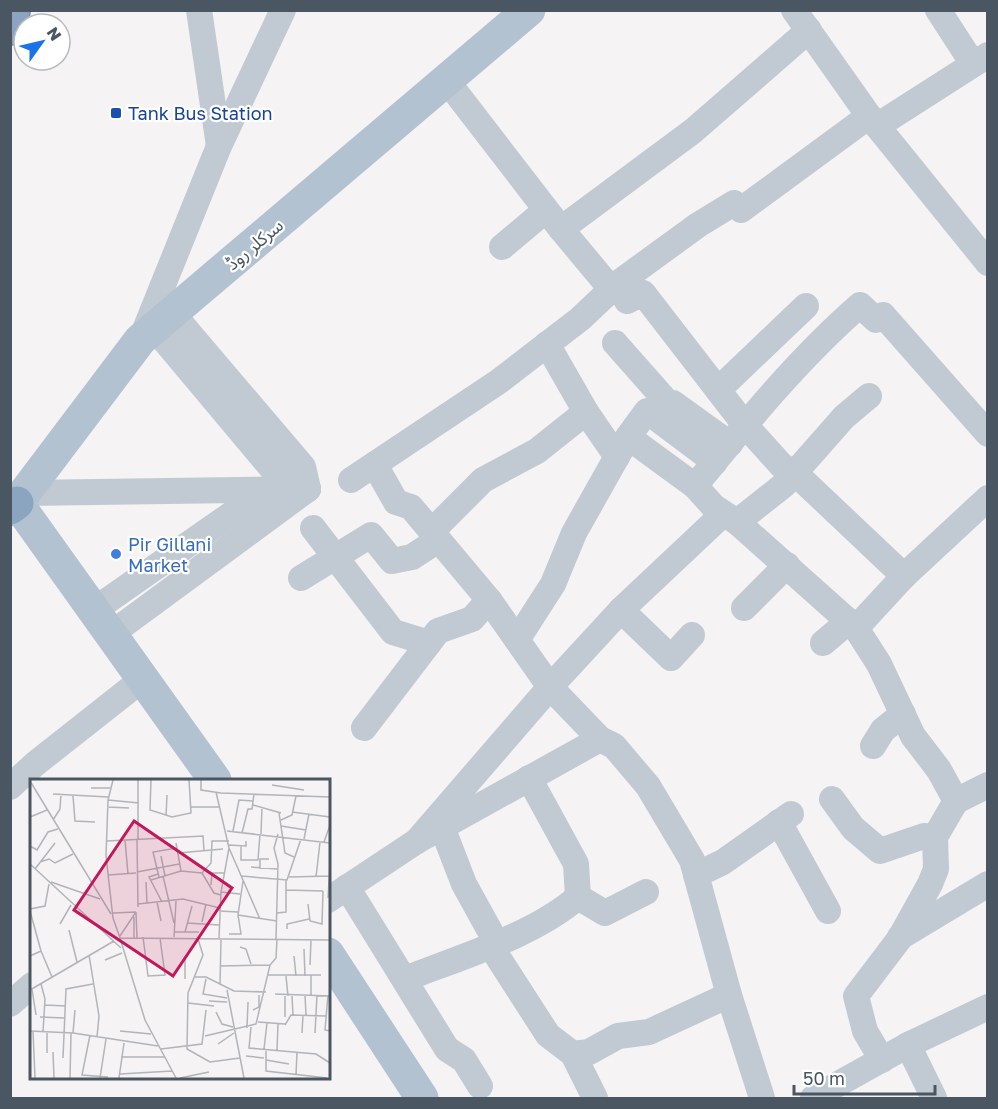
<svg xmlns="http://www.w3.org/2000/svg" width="998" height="1109" viewBox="0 0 998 1109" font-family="'Golos Text','Noto Sans Arabic',sans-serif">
  <rect width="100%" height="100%" fill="#f5f3f3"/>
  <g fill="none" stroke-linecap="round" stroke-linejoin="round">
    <defs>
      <g id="highway">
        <polyline points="10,28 13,10"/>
        <polyline points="10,508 17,503"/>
      </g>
    </defs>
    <use href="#highway" stroke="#7690ad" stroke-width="36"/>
    <g stroke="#c1cad2" stroke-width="26">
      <polyline points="199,10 219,146"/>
      <polyline points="794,10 869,116 988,263"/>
      <polyline points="938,10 973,64"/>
      <polyline points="447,81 561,229 611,289"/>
      <polyline points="877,126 988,55"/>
      <polyline points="561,229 693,131 809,30"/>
      <polyline points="502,247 546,210"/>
      <polyline points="617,284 627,301 643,293 745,425 782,466 795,473 904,576"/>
      <polyline points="172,313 303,467 308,489"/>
      <polyline points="154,328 290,490"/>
      <polyline points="142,337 219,146 283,10"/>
      <polyline points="615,343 668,403 673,403 730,444"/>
      <polyline points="547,344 586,412 617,457"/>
      <polyline points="718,390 806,306"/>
      <polyline points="628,437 695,486 714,507 737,522 856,628 879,664 913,736 939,770 956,801"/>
      <polyline points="375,465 396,502 411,507 489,600 550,687 600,739 614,746 648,786 692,860 729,995 762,1098"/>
      <polyline points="351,480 498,382 580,319 617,284 698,225 734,203 741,210 869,116"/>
      <path d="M 695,486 C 746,423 799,358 860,305 L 876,320 L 883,315 L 988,434"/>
      <polyline points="24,493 308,489"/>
      <polyline points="737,522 785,484 844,417 869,396"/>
      <polyline points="313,528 393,632 429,643"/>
      <polyline points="431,532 483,480 537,451 586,412"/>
      <polyline points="301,578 371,535 392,561 412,557 438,540"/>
      <polyline points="744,608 787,565"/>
      <polyline points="94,610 266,490"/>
      <polyline points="621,610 671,658 692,635"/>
      <polyline points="856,628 904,576 988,498"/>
      <polyline points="111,634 308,489"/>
      <polyline points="517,640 553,584 574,533 628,437 647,411 715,462"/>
      <polyline points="823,643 849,621"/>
      <polyline points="364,728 438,631 472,619 489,600"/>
      <polyline points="873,746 883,730 903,714"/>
      <polyline points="529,778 576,864 578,897"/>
      <polyline points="10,787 35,764 144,678"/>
      <polyline points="832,799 853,828 880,851 924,836 935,837"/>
      <polyline points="779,822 828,911"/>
      <polyline points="442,827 464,884 496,942"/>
      <polyline points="417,841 550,687 621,610 723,514"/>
      <polyline points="696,875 723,862 791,814"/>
      <polyline points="347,887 447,1049 464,1060 480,1086"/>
      <polyline points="578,897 605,913 646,892"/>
      <polyline points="328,900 417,841 600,739"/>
      <polyline points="900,937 988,884"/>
      <polyline points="490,945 548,1035 573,1054 595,1098"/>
      <path d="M 405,979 C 460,957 533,936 578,897"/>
      <polyline points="10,1004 32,985"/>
      <polyline points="908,1045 934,1098"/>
      <polyline points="573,1054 589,1052 618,1036 649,1032 729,995"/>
      <polyline points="882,1060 865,1031 856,996 900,938 930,884 936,869 935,837 956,801 988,785"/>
      <polyline points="813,1098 908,1045 988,1007"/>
    </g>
    <g stroke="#b3c2d1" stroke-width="33">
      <polyline points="215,780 17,503 140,340 529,10"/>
      <polyline points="328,954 422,1098"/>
    </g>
    <use href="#highway" stroke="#8ba5c1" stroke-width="33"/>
  </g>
  <rect fill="#1a4fb4" stroke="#fff" stroke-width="2" x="110" y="107" width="12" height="12" rx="3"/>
  <circle fill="#3f7fe0" stroke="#fff" stroke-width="2" cx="116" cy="554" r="6"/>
  <g text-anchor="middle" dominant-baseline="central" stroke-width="4.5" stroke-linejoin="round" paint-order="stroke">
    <g font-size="18" fill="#164399" stroke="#fff" text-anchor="start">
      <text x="128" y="113">Tank Bus Station</text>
    </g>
    <g font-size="18" fill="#4a5661" stroke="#fff">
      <text transform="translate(254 244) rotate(-40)">سرکلر روڈ</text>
    </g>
    <g font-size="18" fill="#366cbe" stroke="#fff" text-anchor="start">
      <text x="128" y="544">Pir Gillani<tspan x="128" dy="21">Market</tspan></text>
    </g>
  </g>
  <g transform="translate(30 779)">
    <rect width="300" height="300" fill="#f5f3f3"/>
    <path fill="none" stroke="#b1b4b9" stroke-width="1.5" d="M 83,1 L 78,21 L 76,77 L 83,139 L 90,159 L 300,161M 121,1 L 120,31 L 142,38 L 161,34 L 159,1M 171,1 L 171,11 L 191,14 L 300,18M 0,2 L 81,135M 242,6 L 274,11M 61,9 L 80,9M 186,13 L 199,69 L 191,113 L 189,159M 23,15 L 78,18M 43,17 L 45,42 L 65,43M 78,21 L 109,24M 223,26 L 251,34M 77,28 L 99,29M 161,28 L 190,28M 262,33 L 300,38M 249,34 L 255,74 L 264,78M 136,37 L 137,16M 23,41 L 30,30 L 31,15M 251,41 L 262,36 L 266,17M 251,47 L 276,51M 197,52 L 300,64M 203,52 L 209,21 L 223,22M 212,54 L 218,30 L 222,30 L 224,15M 231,55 L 232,28M 274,60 L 279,35M 0,61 L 0,38 L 17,31M 95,61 L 98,95M 107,61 L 108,128M 108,61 L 108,1M 77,62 L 173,57 L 174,71M 294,63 L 300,46M 146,64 L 151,92M 199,66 L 216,67 L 216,62M 211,66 L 211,81 L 228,81 L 230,55M 0,67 L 7,71 L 18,53 L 28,50M 199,69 L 230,140M 148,74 L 193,70M 131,77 L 135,97M 10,83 L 19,80 L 25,84 L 43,75M 0,85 L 91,169M 221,88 L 247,90M 5,90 L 25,64M 230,90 L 230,80 L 239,80M 107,93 L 149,85M 172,94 L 181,84 L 182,62 L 199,62M 128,95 L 119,98 L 132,123M 78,96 L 106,94M 133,97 L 144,144M 211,97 L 257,101 L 271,60M 129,98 L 123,73 L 147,69M 259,98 L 300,97M 286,98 L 290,63M 121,101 L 151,92 L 172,94 L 184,114 L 191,116M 21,103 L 70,120M 116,103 L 117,124M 181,106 L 182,94 L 194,94M 256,111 L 293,112M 191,113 L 210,115M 298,119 L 300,86M 127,123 L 131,142M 108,125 L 153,120 L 190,129M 278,125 L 280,142 L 292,145 L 293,112M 0,130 L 15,127 L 19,105M 0,132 L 11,172M 189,132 L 208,133M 106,133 L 107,159M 83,134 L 106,133M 247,134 L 256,133 L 256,101M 208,136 L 247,142M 104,138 L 104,159M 172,143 L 176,125M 157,144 L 189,146M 30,145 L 41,126M 257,150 L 257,145 L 279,140M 39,151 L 47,183M 144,153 L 169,153M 155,153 L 162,127M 199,155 L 211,155 L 208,136 L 213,102M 90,157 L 106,133M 113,158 L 118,197 L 135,196 L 130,159M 144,158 L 146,122M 90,159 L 115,241 L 146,299M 168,160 L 173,176 L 158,214 L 157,270 L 180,283 L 210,279M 246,160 L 248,85 L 244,69 L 248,55M 210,168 L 216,170 L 221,185M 274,170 L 275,197M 59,176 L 69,237 L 67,258M 0,177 L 11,172 L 22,198M 264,177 L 266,197M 155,180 L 155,200M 75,181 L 92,174M 280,186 L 281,161M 190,187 L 240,186M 238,196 L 291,196M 281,196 L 281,216M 256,197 L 258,217M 164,198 L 176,198 L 204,212 L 236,213M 176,200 L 173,215 L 197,219M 11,205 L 15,220 L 13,253M 190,206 L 191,160M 2,210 L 6,236M 0,211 L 84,162M 197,211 L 214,299M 245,215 L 300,217M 275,216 L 276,236M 298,216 L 295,251 L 300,252M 262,217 L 263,236M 179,222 L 197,223M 158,224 L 184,227M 15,226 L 36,227M 223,231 L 229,228 L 229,216M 186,233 L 192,245 L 203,248M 10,238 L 35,239M 255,238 L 255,217M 228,243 L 255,245M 255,246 L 261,236 L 296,237M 221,248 L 219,269 L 286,275 L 300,284M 217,249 L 218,223M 0,252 L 43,254 L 128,267M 3,252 L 5,299M 90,252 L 121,255M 43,254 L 45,231M 272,254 L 273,236M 285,254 L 287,216M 60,256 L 52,296 L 78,298M 175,257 L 226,245 L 240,186 L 246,179 L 247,160M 188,265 L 204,254M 131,270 L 172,265 L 176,231M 234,270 L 237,244M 236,270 L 236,292 L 297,299M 247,271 L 248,245M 23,273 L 24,299M 17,274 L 17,253M 216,277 L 234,279M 91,278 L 135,278M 33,279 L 36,210 L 63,205M 236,281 L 259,285M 90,295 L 142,292M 266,296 L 267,273M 40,299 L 41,254M 70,299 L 76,260M 89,299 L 94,264M 150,299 L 179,293"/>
    <path fill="#c2185b" fill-opacity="0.15" stroke="#c2185b" stroke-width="3" d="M 104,42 L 202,109 L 143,197 L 44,131 Z"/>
    <rect width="300" height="300" fill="none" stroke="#4a5661" stroke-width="3"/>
  </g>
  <rect width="998" height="1109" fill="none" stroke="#4a5661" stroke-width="24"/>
  <g transform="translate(42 42) rotate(56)"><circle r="28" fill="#ffffff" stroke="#b7bbc0" stroke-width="1.5"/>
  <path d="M0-4.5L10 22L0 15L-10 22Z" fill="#1a73e8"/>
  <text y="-9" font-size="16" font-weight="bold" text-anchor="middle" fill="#4a5661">N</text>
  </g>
  <path d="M794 1085v9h141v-9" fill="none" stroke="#4a5661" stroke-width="3"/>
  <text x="803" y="1085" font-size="18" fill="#4a5661" stroke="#ffffff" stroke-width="4.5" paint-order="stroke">50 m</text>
</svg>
